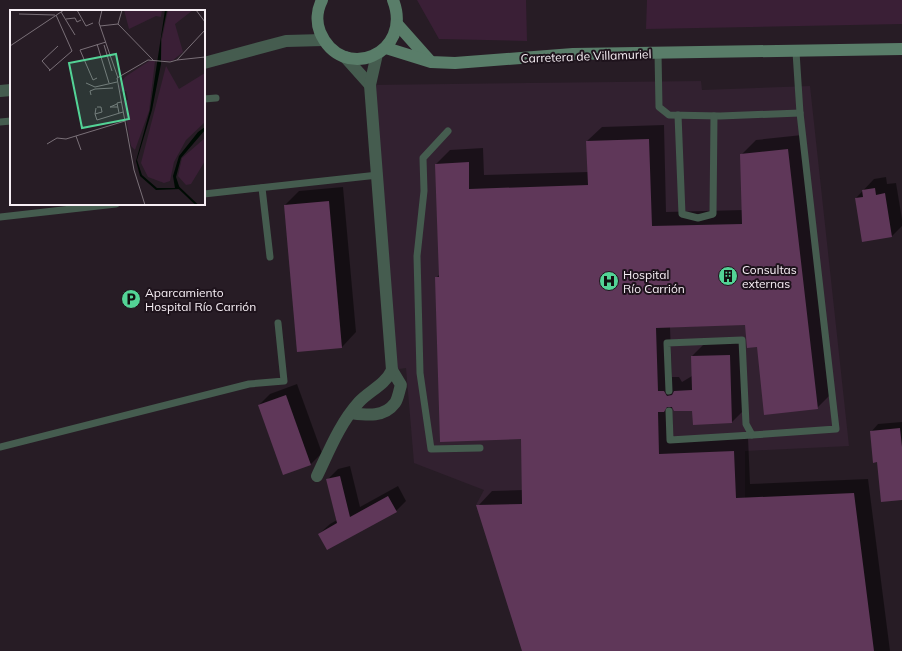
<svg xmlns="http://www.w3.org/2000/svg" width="902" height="651" viewBox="0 0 902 651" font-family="Mulish,sans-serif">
  <rect width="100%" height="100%" fill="#271c25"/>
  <polygon fill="#322130" points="701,81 702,90 810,86 849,446 745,451 745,498 476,505 484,490 414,463 406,368 392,370 370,85"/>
  <g fill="#3a1f36">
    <polygon points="417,0 526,0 527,41 439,39"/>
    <polygon points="647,0 902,0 902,24 646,29"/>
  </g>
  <g fill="#0007">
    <polygon points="664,125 666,212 743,210 741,155 756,140 802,135 832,393 817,408 758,346 746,324 670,327 672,377 679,377 682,382 692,376 692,356 706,342 744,341 746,408 732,422 693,410 672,406 673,440 748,437 750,484 868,479 890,651 523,651 478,506 492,491 523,490 522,438 436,278 440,274 436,164 450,150 483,148 484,175 588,172 587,141 602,127"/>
    <polygon points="886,177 887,184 896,183 902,219 902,226 892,236 856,198 874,179"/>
    <polygon points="343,187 356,332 342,347 285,205 299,191"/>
    <polygon points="297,384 322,453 311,464 259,405 270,394"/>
    <polygon points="902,422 902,499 878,461 871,432 878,424"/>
    <polygon points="350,466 360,507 398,486 406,501 396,511 319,534 330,524 337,520 328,479 338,469"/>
  </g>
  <g fill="#5f3759">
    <polygon points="649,139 652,226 742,224 740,154 788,149 818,409 764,415 757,347 747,348 745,325 656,328 658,391 664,391 667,396 672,395 674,391 692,390 691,356 730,355 732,423 693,425 692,411 674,411 672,407 667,407 664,412 658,412 659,454 734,451 736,498 854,493 874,651 522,651 476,505 522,504 521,439 440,442 435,277 439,277 435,164 469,162 469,189 588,185 586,141"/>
    <polygon points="875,188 876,195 885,193 892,237 862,242 855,198 863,197 862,190"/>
    <polygon points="329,201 342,348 297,352 284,205"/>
    <polygon points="286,395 311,465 283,475 258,405"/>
    <polygon points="900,428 902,447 902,500 881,502 877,462 873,463 870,431"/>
    <polygon points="340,476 350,517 388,496 397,512 327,550 318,534 337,523 326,479"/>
  </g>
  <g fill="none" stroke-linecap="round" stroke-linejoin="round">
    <g stroke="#455c4f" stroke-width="7">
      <polyline points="658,53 659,107 669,115 720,116 800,113"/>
      <polyline points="204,99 216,98"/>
      <polyline points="678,115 682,214 698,218 713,214 714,116"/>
      <polyline points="0,122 11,121"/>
      <polyline points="448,131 423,158 424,191 417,256 420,373 431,449 480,448"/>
      <polyline points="262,188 270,257"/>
      <polyline points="204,194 378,175"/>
      <polyline points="0,217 116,204"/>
      <polyline points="669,391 667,343 742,340 746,424 752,435 670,440 669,411"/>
      <polyline points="752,435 836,429 800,113 796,52"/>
      <polyline points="0,447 249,384 284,381 278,323"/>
    </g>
    <g stroke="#455c4f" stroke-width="12">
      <polyline points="345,57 370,85"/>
      <polyline points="204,63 286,41 323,40"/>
      <polyline points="0,91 11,90"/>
      <path d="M 351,413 C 366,415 384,418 395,403 C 398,399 399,391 401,385 L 392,370"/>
      <path d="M 317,476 C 329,451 340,423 359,402 C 369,391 385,385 392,370 L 370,85 L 377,54"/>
    </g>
    <g stroke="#597d69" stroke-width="12">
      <path d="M 322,0 C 317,10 316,22 320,32 C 342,84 414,54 393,0"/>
      <polyline points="398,25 430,61"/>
      <polyline points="386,48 431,62 455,63 573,54 902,49"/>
    </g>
  </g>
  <defs>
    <symbol id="building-disc" viewBox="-11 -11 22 22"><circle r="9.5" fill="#53d396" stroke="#1e131c"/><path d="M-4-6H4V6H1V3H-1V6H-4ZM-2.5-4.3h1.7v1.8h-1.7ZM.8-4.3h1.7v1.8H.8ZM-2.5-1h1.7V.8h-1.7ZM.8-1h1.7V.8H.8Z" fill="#111"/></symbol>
    <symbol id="hospital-disc" viewBox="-11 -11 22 22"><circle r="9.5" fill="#53d396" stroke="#1e131c"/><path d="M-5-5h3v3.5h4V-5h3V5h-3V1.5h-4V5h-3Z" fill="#111"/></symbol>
    <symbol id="parking-disc" viewBox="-11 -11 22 22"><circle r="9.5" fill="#53d396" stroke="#1e131c"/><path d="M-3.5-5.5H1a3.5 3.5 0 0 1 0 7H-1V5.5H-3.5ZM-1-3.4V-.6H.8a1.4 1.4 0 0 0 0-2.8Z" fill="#111"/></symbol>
  </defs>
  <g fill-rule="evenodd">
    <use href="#building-disc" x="717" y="265" width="22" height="22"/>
    <use href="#hospital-disc" x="598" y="270" width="22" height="22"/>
    <use href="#parking-disc" x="120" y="288" width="22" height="22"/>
  </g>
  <g text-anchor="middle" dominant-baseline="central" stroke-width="4" stroke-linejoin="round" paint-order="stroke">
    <g font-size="12" fill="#f7eff5" stroke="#1e131c">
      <text transform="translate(586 56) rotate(-2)">Carretera de Villamuriel</text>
    </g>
    <g font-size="12" fill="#f7eff5" stroke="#1e131c" text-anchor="start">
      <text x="742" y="269">Consultas<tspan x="742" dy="14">externas</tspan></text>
      <text x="623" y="274">Hospital<tspan x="623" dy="14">Río Carrión</tspan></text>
      <text x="145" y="292">Aparcamiento<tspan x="145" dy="14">Hospital Río Carrión</tspan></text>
    </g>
  </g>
  <g transform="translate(10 10)">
    <rect width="195" height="195" fill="#271c25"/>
    <path d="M 114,0 L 152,0 L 151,7 L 146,6 L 119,19 ZM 158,0 L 183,0 L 165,14 L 173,42 L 162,51 L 151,50 L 152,29 ZM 139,51 L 145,51 L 139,101 L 125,140 L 121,136 L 113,91 L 118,90 L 117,85 L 116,81 L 110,82 L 109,76 L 115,67 ZM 156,56 L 169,79 L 195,63 L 195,112 L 176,130 L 164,152 L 160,171 L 154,173 L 138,167 L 131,153 ZM 195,128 L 195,151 L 181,174 L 176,175 L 168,166 L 172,148 Z" fill="#3a1f36"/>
    <path d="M 155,0 L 157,0 L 151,29 L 151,54 L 142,100 L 127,150 L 132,165 L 147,178 L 165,178 L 163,166 L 169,146 L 188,122 L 195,117 L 195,120 L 171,148 L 166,167 L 170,179 L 146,180 L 130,166 L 126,151 L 140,100 Z" fill="#000b04"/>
    <path fill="none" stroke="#000b04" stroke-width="2" d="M 167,176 L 187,195"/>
    <path fill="none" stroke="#7a7078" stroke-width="1" d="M 67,0 L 76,16 L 83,13M 92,0 L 89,13 L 108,68M 112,0 L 108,14 L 143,50M 186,0 L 195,12M 51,2 L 65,25M 9,4 L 45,5M 56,9 L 65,8 L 67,12 L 71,10M 90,16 L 108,14M 87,34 L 99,73M 94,35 L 102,61M 0,36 L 54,0M 167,50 L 195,47M 40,60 L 32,51 L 48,36M 39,61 L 62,41 L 46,5M 87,68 L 83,70 L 70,40 L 96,32M 76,73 L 85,77 L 107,72M 81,85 L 80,81 L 85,79 L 103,78M 107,94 L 100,97 L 108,97M 86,98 L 85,104 L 92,102 L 91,97 L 87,97M 109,103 L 107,93 L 111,92M 85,104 L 87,110 L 113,102M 66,126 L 71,140M 37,134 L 47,128 L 56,129 L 115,111M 135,195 L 124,160 L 107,68 L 138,50 L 160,52 L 167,50 L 195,20"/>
    <path fill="#53d396" fill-opacity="0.15" stroke="#53d396" stroke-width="2" d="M 106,44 L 119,109 L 72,118 L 59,53 Z"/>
    <rect width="195" height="195" fill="none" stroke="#f7eff5" stroke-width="2"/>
  </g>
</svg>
